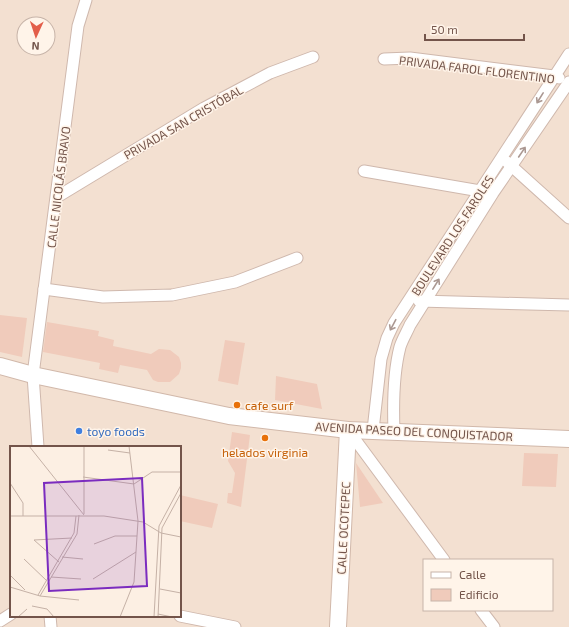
<svg xmlns="http://www.w3.org/2000/svg" width="569" height="627" viewBox="0 0 569 627" font-family="'Exo 2',sans-serif">
  <rect width="100%" height="100%" fill="#fcefe3"/>
  <path fill="#f3e0d1" fill-rule="evenodd" d="M 0,0 L 569,0 L 569,627 L 0,627 ZM 24,24 L 48,24 L 48,48 L 24,48 ZM 11,447 L 180,447 L 180,616 L 11,616 ZM 424,560 L 552,560 L 552,610 L 424,610 Z"/>
  <g fill="#f0cbbb">
    <polygon points="0,315 27,318 22,357 0,352"/>
    <polygon points="47,322 99,331 98,336 114,340 113,346 151,354 159,349 170,350 179,357 181,363 181,368 179,374 170,382 158,382 153,380 147,370 120,365 118,373 99,369 100,363 43,352"/>
    <polygon points="225,340 245,343 238,385 218,381"/>
    <polygon points="276,376 317,384 322,409 275,400"/>
    <polygon points="232,432 250,435 241,507 227,503 228,493 232,493 235,473 228,461"/>
    <polygon points="524,453 558,454 556,487 522,486"/>
    <polygon points="356,463 383,503 360,507"/>
    <polygon points="180,495 218,504 212,528 180,521"/>
  </g>
  <g fill="none" stroke-linecap="round" stroke-linejoin="round">
    <defs>
      <g id="street">
        <polyline points="384,59 410,58 554,76 559,78"/>
        <polyline points="507,162 569,218"/>
        <polyline points="364,171 486,192"/>
        <polyline points="57,197 204,108 270,73 313,57"/>
        <polyline points="44,289 103,297 172,295 235,282 297,258"/>
        <polyline points="419,301 569,305"/>
        <polyline points="348,430 444,560"/>
        <polyline points="373,430 381,359 387,338 394,323 569,54"/>
        <path d="M 394,431 C 393,404 393,374 400,347 C 402,340 407,332 410,325 L 493,193 L 569,82"/>
        <polyline points="38,447 33,375 78,26 86,0"/>
        <polyline points="481,610 494,627"/>
        <polyline points="50,616 51,627"/>
        <polyline points="180,616 235,627"/>
        <polyline points="0,621 11,614"/>
      </g>
      <g id="secondary">
        <polyline points="0,366 33,375 229,416 348,430 569,439"/>
        <polyline points="338,627 348,430"/>
      </g>
    </defs>
    <use href="#street" stroke="#cfb8ad" stroke-width="13"/>
    <use href="#secondary" stroke="#d1b8aa" stroke-width="18"/>
    <use href="#street" stroke="#fff" stroke-width="11"/>
    <use href="#secondary" stroke="#fff" stroke-width="16"/>
  </g>
  <defs><path id="oneway-shaft" d="M-6 0H5M1.5-3L5.5 0L1.5 3" fill="none" stroke-width="1.6" stroke-linecap="round" stroke-linejoin="round"/></defs>
  <g stroke="#ab9892">
    <use href="#oneway-shaft" transform="translate(540 98) rotate(122)"/>
    <use href="#oneway-shaft" transform="translate(522 152) rotate(-56)"/>
    <use href="#oneway-shaft" transform="translate(436 284) rotate(-58)"/>
    <use href="#oneway-shaft" transform="translate(393 325) rotate(118)"/>
  </g>
  <g fill="#e8710a" stroke="#fff4e9" stroke-width="1.5">
    <circle cx="237" cy="405" r="4"/>
    <circle cx="265" cy="438" r="4"/>
  </g>
  <circle fill="#3f7fe0" stroke="#fff4e9" stroke-width="1.5" cx="79" cy="431" r="4"/>
  <g text-anchor="middle" dominant-baseline="central" stroke-width="3" stroke-linejoin="round" paint-order="stroke">
    <g font-size="12" fill="#73544a" stroke="#fff4e9">
      <text transform="translate(477 69) rotate(7)">PRIVADA FAROL FLORENTINO</text>
      <text transform="translate(183 122) rotate(-30)">PRIVADA SAN CRISTÓBAL</text>
      <text transform="translate(58 187) rotate(-83)">CALLE NICOLÁS BRAVO</text>
      <text transform="translate(452 235) rotate(-57)">BOULEVARD LOS FAROLES</text>
      <text transform="translate(414 431) rotate(3)">AVENIDA PASEO DEL CONQUISTADOR</text>
      <text transform="translate(343 528) rotate(-87)">CALLE OCOTEPEC</text>
    </g>
    <g font-size="12" fill="#c56008" stroke="#fff4e9" text-anchor="start">
      <text x="245" y="405">cafe surf</text>
      <text x="265" y="452" text-anchor="middle">helados virginia</text>
    </g>
    <g font-size="12" fill="#366cbe" stroke="#fff4e9" text-anchor="start">
      <text x="87" y="431">toyo foods</text>
    </g>
  </g>
  <g transform="translate(10 446)">
    <rect width="171" height="171" fill="#fcefe3"/>
    <path fill="none" stroke="#c5b1a6" stroke-width="1" d="M 19,0 L 74,69M 98,4 L 120,7M 73,31 L 124,38 L 142,26 L 171,26M 0,37 L 13,57 L 13,70M 74,68 L 74,0M 0,70 L 94,70 L 133,76 L 151,87M 151,87 L 171,91M 84,98 L 105,90 L 127,90M 52,111 L 73,113M 14,113 L 37,135M 49,116 L 24,94 L 62,92M 0,129 L 15,144M 41,131 L 71,133M 83,133 L 126,106M 0,141 L 30,150 L 69,154M 150,143 L 171,147M 28,149 L 64,87 L 66,70M 30,150 L 67,88 L 69,69M 22,160 L 37,163 L 44,171M 148,168 L 162,171M 8,171 L 17,163M 110,171 L 124,136 L 128,75 L 119,0M 144,171 L 149,80 L 171,39M 148,171 L 152,82 L 171,47"/>
    <path fill="#7b2cbf" fill-opacity="0.15" stroke="#7b2cbf" stroke-width="2" d="M 132,32 L 137,140 L 39,145 L 34,37 Z"/>
    <rect width="171" height="171" fill="none" stroke="#73544a" stroke-width="2"/>
  </g>
  <rect x="423" y="559" width="130" height="52" fill="#fff4e9" stroke="#c7b4a9"/>
  <rect x="431" y="572" width="20" height="6" fill="#ffffff" stroke="#c7b4a9"/>
  <text x="459" y="579" font-size="12" fill="#73544a">Calle</text>
  <rect x="431" y="589" width="20" height="12" fill="#f0cbbb" stroke="#c7b4a9"/>
  <text x="459" y="599" font-size="12" fill="#73544a">Edificio</text>
  <g transform="translate(36 36) rotate(183)"><circle r="19" fill="#fff4e9" stroke="#c7b4a9"/>
  <path d="M0-3L7 15L0 10L-7 15Z" fill="#e35e4a"/>
  <text y="-6" font-size="11" font-weight="bold" text-anchor="middle" fill="#73544a">N</text>
  </g>
  <path d="M425 34v6h99v-6" fill="none" stroke="#73544a" stroke-width="2"/>
  <text x="431" y="34" font-size="12" fill="#73544a" stroke="#fff4e9" stroke-width="3" paint-order="stroke">50 m</text>
</svg>
